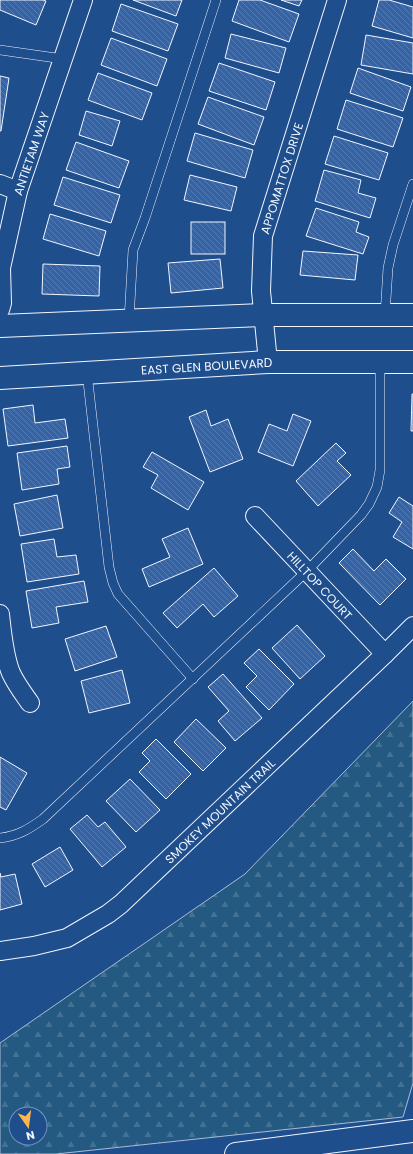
<svg xmlns="http://www.w3.org/2000/svg" width="413" height="1154" viewBox="0 0 413 1154" font-family="Poppins,sans-serif">
  <defs>
    <pattern id="forest-firs" width="22" height="20" patternUnits="userSpaceOnUse"><rect width="22" height="20" fill="#245a82"/><path d="M5 1l3.5 6h-7zM16 11l3.5 6h-7z" fill="#447295"/></pattern>
    <pattern id="building-back-hatch" width="6" height="6" patternUnits="userSpaceOnUse"><rect width="6" height="6" fill="#3563a3"/><path d="M-1 5l2 2M0 0l6 6M5-1l2 2" fill="none" stroke="#537ab1"/></pattern>
  </defs>
  <rect width="100%" height="100%" fill="#1f4e8c"/>
  <path fill="url(#forest-firs)" stroke="#a8bbd7" fill-rule="evenodd" d="M 413,701 L 413,1083 L 403,1117 L 56,1154 L 0,1154 L 0,1043 L 245,874 ZM 16,1114 L 40,1114 L 40,1138 L 16,1138 Z"/>
  <g fill="url(#building-back-hatch)" stroke="#f2f6ff">
    <polygon points="0,0 43,0 46,1 36,25 0,10"/>
    <polygon points="133,0 182,0 176,16"/>
    <polygon points="239,0 260,0 299,14 289,42 232,21"/>
    <polygon points="281,0 302,0 299,6"/>
    <polygon points="379,0 389,0 413,7 413,38 372,26"/>
    <polygon points="121,4 178,24 168,51 112,31"/>
    <polygon points="231,34 286,48 279,73 225,58"/>
    <polygon points="366,35 413,43 413,74 361,65"/>
    <polygon points="111,38 167,59 157,86 101,65"/>
    <polygon points="219,63 275,82 266,110 209,91"/>
    <polygon points="358,68 411,87 403,111 350,93"/>
    <polygon points="98,73 152,93 142,120 88,100"/>
    <polygon points="0,76 9,78 1,131 0,131"/>
    <polygon points="208,97 264,117 254,145 198,124"/>
    <polygon points="346,100 403,118 393,147 337,129"/>
    <polygon points="86,111 120,121 112,146 79,135"/>
    <polygon points="195,133 253,150 245,178 187,161"/>
    <polygon points="334,136 388,153 379,180 325,164"/>
    <polygon points="76,142 129,161 119,188 66,170"/>
    <polygon points="324,170 361,180 358,193 376,198 370,218 315,201"/>
    <polygon points="190,175 237,187 231,211 184,200"/>
    <polygon points="63,177 120,195 111,223 54,205"/>
    <polygon points="316,208 359,222 356,232 369,237 363,254 306,236"/>
    <polygon points="50,214 106,231 99,256 43,239"/>
    <rect x="191" y="222" width="34" height="32"/>
    <polygon points="303,251 358,255 355,280 300,275"/>
    <polygon points="220,259 223,288 171,293 168,263"/>
    <polygon points="43,264 100,266 99,296 42,294"/>
    <polygon points="412,394 413,394 413,431 411,431"/>
    <polygon points="33,405 35,423 65,419 68,438 8,446 3,409"/>
    <polygon points="206,410 211,426 228,419 243,459 210,472 189,417"/>
    <polygon points="293,414 311,421 293,466 258,452 269,424 287,431"/>
    <polygon points="336,443 346,453 337,461 351,475 318,506 296,481"/>
    <polygon points="67,446 70,467 57,469 59,484 22,490 17,453"/>
    <polygon points="152,452 204,482 188,510 151,488 158,475 143,467"/>
    <polygon points="57,495 63,528 20,536 14,504"/>
    <polygon points="399,497 413,506 413,549 393,537 402,522 389,513"/>
    <polygon points="188,528 203,564 149,587 142,569 170,557 162,539"/>
    <polygon points="54,539 57,557 76,555 79,574 27,582 21,544"/>
    <polygon points="353,549 374,571 386,559 406,579 380,605 339,563"/>
    <polygon points="214,568 238,596 214,617 203,604 177,628 163,613"/>
    <polygon points="84,581 88,602 56,607 59,623 32,628 26,591"/>
    <polygon points="297,625 325,656 300,679 272,648"/>
    <polygon points="106,626 117,657 75,671 65,639"/>
    <polygon points="259,649 294,684 269,710 246,687 257,676 244,663"/>
    <polygon points="122,670 130,703 89,713 81,681"/>
    <polygon points="223,674 262,718 235,741 218,721 229,711 208,687"/>
    <polygon points="196,719 226,748 203,771 174,742"/>
    <polygon points="156,739 191,774 166,799 139,772 150,761 142,753"/>
    <polygon points="0,757 27,773 6,810 0,807"/>
    <polygon points="130,779 160,810 136,832 106,801"/>
    <polygon points="87,815 98,827 105,822 126,847 102,867 70,829"/>
    <polygon points="60,847 73,870 45,887 32,864"/>
    <polygon points="0,873 1,877 15,874 22,904 0,910"/>
  </g>
  <g fill="none" stroke-linecap="round" stroke-linejoin="round">
    <defs>
      <g id="lane">
        <polyline points="0,50 63,59"/>
        <polyline points="385,315 388,268 393,245 413,184"/>
        <polyline points="129,320 133,250 145,218 216,0"/>
        <polyline points="87,373 109,567 113,583 118,594 193,679"/>
        <path d="M 0,838 C 18,836 29,829 43,819 L 307,571 L 361,515 L 369,504 L 377,487 L 380,470 L 380,362"/>
      </g>
      <g id="street">
        <polyline points="0,184 18,191"/>
        <path id="s1" d="M 0,310 L 2,303 L 1,268 L 18,191 L 83,0"/>
        <path id="s2" d="M 268,362 L 261,291 L 263,236 L 337,0"/>
        <path id="s3" d="M 255,516 L 385,654"/>
        <path d="M 0,614 C 2,633 4,656 11,673 C 16,684 23,693 30,703"/>
        <path id="s4" d="M 0,951 L 34,946 L 67,938 L 108,914 L 121,904 L 385,654 L 413,626"/>
      </g>
      <g id="secondary">
        <polyline points="0,326 263,315 413,315"/>
        <path id="s5" d="M 0,378 L 268,362 L 413,362"/>
        <polyline points="236,1154 413,1131"/>
      </g>
    </defs>
    <use href="#lane" stroke="#f2f6ff" stroke-width="10"/>
    <use href="#street" stroke="#f2f6ff" stroke-width="20"/>
    <use href="#secondary" stroke="#f2f6ff" stroke-width="24"/>
    <use href="#lane" stroke="#1f4e8c" stroke-width="9"/>
    <use href="#street" stroke="#1f4e8c" stroke-width="18"/>
    <use href="#secondary" stroke="#1f4e8c" stroke-width="22"/>
  </g>
  <g text-anchor="middle" dominant-baseline="central" stroke-width="3" stroke-linejoin="round" paint-order="stroke">
    <g font-size="12" fill="#f2f6ff" stroke="#1f4e8c">
      <text stroke="none"><textPath href="#s1" startOffset="161">ANTIETAM WAY</textPath></text>
      <text stroke="none"><textPath href="#s2" startOffset="187">APPOMATTOX DRIVE</textPath></text>
      <text stroke="none"><textPath href="#s5" startOffset="207">EAST GLEN BOULEVARD</textPath></text>
      <text stroke="none"><textPath href="#s3" startOffset="95">HILLTOP COURT</textPath></text>
      <text stroke="none"><textPath href="#s4" startOffset="268">SMOKEY MOUNTAIN TRAIL</textPath></text>
    </g>
  </g>
  <g transform="translate(28 1126) rotate(166)"><circle r="19" fill="#1f4e8c" stroke="#7391ba"/>
  <path d="M0-3L7 15L0 10L-7 15Z" fill="#ffb74d"/>
  <text y="-6" font-size="11" font-weight="bold" text-anchor="middle" fill="#f2f6ff">N</text>
  </g>
</svg>
